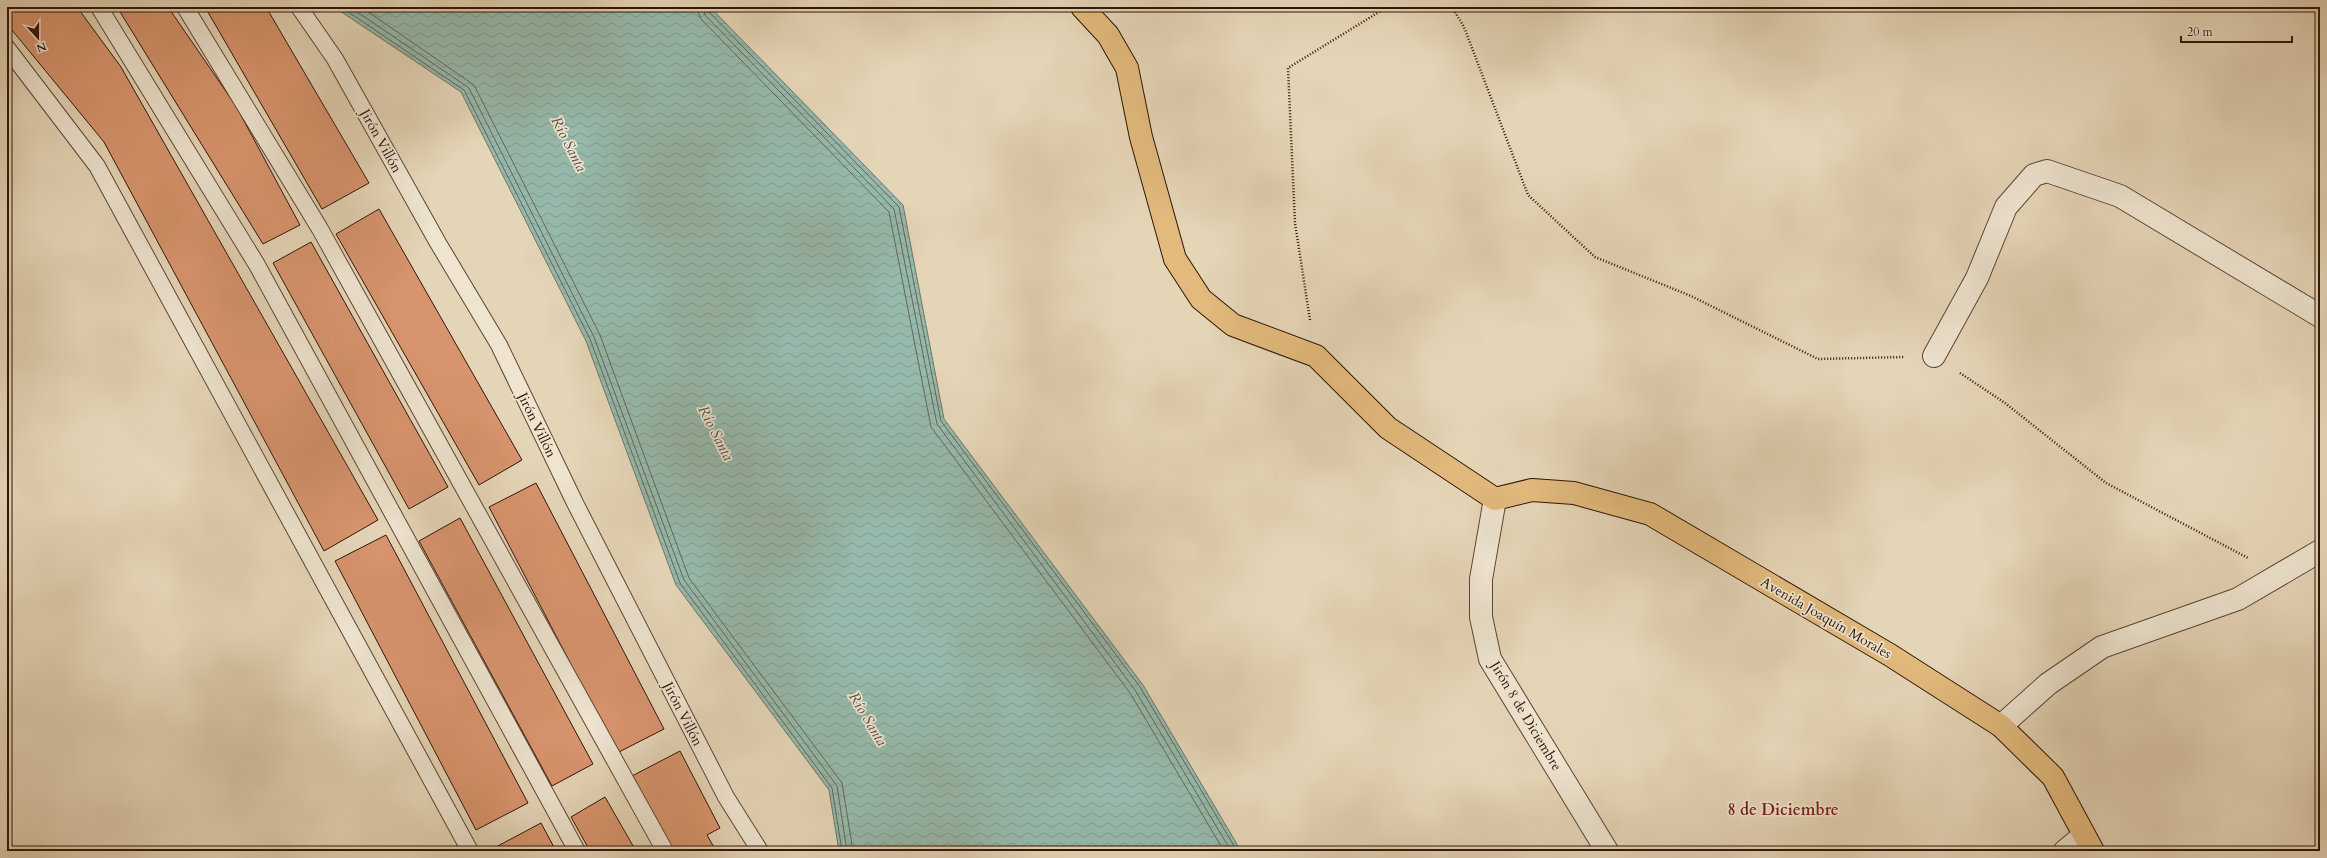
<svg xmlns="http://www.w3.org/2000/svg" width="2327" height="858" viewBox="0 0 2327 858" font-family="Cardo,serif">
  <defs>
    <pattern id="water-waves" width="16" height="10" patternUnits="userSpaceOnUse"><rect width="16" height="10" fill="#96b9ab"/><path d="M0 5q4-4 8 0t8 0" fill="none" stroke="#829e92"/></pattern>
  </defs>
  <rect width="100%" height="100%" fill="#e5d5b7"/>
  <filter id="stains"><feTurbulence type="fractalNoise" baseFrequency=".005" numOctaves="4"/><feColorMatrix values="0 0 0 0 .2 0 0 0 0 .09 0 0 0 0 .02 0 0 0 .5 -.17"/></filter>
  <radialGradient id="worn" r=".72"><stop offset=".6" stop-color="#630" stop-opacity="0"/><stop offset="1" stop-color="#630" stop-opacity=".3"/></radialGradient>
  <polygon fill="url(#water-waves)" stroke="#6d776a" points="334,7 710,7 903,205 944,419 1143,685 1241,851 839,851 829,790 676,585 586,341 461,92"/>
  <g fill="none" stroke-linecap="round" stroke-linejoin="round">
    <g stroke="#63665a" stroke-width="1">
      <polyline points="341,7 464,90 590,339 680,583 832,788 842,851"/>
      <polyline points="350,7 469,88 594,337 684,580 837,786 847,851"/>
      <polyline points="361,7 474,85 600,335 689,578 842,783 853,851"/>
      <polyline points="696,7 701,19 889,212 931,427 1130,693 1224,851"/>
      <polyline points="702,7 705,15 894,209 937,424 1135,690 1231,851"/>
      <polyline points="707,7 709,12 899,207 941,421 1140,687 1237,851"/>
    </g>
  </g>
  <g fill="#d8946e" stroke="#301409">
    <polygon points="7,7 77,7 121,67 378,520 324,551 104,142 7,24"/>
    <polygon points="117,7 168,7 236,106 300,225 263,244"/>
    <polygon points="205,7 266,7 369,183 322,209"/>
    <polygon points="379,209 522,460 479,485 336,234"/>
    <polygon points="311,242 448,487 409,509 273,263"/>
    <polygon points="536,483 664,729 617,753 489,507"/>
    <polygon points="460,518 593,764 552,786 419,541"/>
    <polygon points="386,535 528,803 476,830 335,561"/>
    <polygon points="680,751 720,828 707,835 716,851 672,851 632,776"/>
    <polygon points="605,797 636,851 590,851 571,817"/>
    <polygon points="541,823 556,851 496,851 494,848"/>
  </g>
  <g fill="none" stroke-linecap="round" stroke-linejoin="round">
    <defs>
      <g id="service">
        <polyline points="99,7 257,265 577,851"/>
        <polyline points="185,7 320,229 665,851"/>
        <polyline points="299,7 335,59 438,243 499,345 575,503 726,797 760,851"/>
        <polyline points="7,48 97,166 470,851"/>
      </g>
      <g id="minor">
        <polyline points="1934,356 1977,278 2006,207 2034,175 2047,171 2120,196 2320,316"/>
        <polyline points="1495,499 1481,579 1481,617 1490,659 1607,851"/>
        <polyline points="2001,726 2048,684 2102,647 2238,599 2320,551"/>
        <polyline points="2065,851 2083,836"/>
      </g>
      <polyline id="primary" points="1082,7 1108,35 1127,68 1141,137 1175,259 1201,299 1233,325 1316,356 1388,428 1495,499 1532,490 1574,493 1650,514 1890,655 2001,726 2053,777 2093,851"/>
    </defs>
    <use href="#service" stroke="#5d4434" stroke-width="18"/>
    <use href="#minor" stroke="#5d4434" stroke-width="24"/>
    <use href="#primary" stroke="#301409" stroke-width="24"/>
    <g stroke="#301409" stroke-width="2.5" stroke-dasharray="1 2" stroke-linecap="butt">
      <polyline points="1452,7 1464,27 1528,195 1595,257 1691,296 1818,359 1904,357"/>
      <polyline points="1310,320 1295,223 1288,68 1387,7"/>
      <polyline points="1960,373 2005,403 2106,483 2248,558"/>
    </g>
    <use href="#service" stroke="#eee4d0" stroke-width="16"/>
    <use href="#minor" stroke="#eee4d0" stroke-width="22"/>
    <use href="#primary" stroke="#e2ba7c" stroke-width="22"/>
  </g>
  <g text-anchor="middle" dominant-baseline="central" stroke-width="3.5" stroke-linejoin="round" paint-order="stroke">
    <g font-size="14" fill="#301409" stroke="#eee4d0">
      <text transform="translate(381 141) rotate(61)">Jirón Villón</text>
      <text transform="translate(537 425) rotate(64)">Jirón Villón</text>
      <text transform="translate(1826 618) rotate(30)">Avenida Joaquín Morales</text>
      <text transform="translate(683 714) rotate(63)">Jirón Villón</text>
      <text transform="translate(1526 716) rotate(59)">Jirón 8 de Diciembre</text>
    </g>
    <g font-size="15" font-style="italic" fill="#544e42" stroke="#eee4d0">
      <text transform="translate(569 144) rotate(63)">Río Santa</text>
      <text transform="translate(716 433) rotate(63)">Río Santa</text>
      <text transform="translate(868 719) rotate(59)">Río Santa</text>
    </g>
    <g font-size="16" font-weight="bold" fill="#7a1f14" stroke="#eee4d0">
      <text x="1783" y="810">8 de Diciembre</text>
    </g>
  </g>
  <rect width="2327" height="858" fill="none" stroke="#e5d5b7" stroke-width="24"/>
  <rect x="8" y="8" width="2311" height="842" fill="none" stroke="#301409" stroke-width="2"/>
  <rect x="12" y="12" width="2303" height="834" fill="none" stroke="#301409"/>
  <g transform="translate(38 38) rotate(159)" stroke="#eee4d0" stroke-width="3" paint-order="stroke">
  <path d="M0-3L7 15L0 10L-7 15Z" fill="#301409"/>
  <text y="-6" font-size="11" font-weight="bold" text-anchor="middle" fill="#301409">N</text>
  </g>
  <path d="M2181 36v6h111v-6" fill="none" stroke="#301409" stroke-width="2"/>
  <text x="2187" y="36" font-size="12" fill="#301409" stroke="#eee4d0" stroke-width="3" paint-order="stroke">20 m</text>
  <rect width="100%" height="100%" filter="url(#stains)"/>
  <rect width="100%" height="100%" fill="url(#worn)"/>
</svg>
